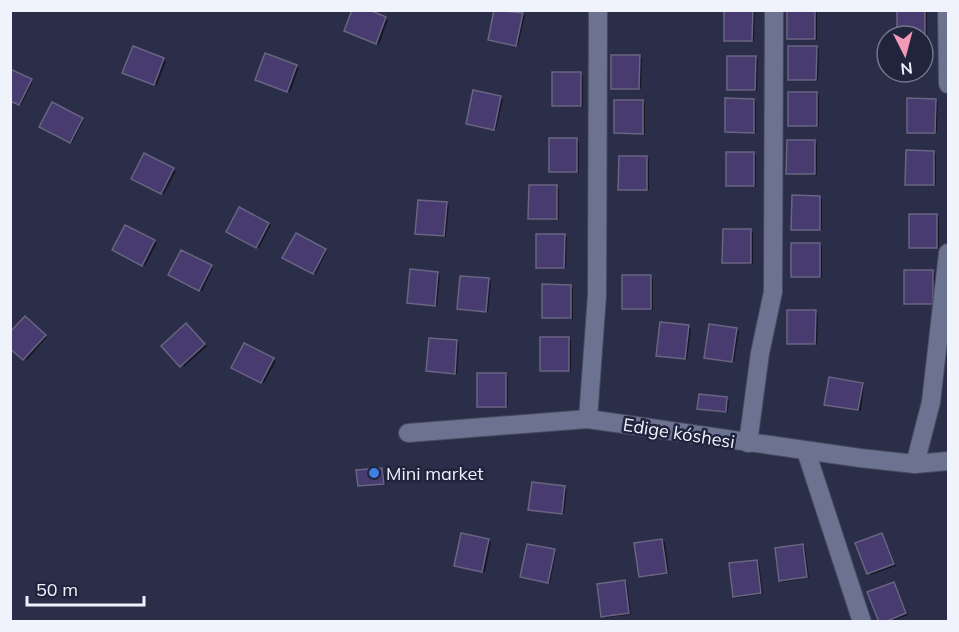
<svg xmlns="http://www.w3.org/2000/svg" width="959" height="632" viewBox="0 0 959 632" font-family="Mulish,sans-serif">
  <rect width="100%" height="100%" fill="#2a2e48"/>
  <g fill="#0007">
    <polygon points="496,10 506,10 525,15 518,46 492,41"/>
    <polygon points="726,10 755,10 754,41 725,40"/>
    <polygon points="788,10 817,10 817,40 788,38"/>
    <polygon points="898,10 927,10 927,36 900,36"/>
    <polygon points="385,18 388,20 379,44 348,32"/>
    <polygon points="816,47 819,49 818,81 789,79"/>
    <polygon points="133,48 166,61 157,85 126,74"/>
    <polygon points="639,56 642,58 641,89 612,88"/>
    <polygon points="755,58 758,59 757,91 728,89"/>
    <polygon points="296,67 299,68 290,92 259,81"/>
    <polygon points="10,70 33,82 21,105 10,99"/>
    <polygon points="581,74 583,75 583,107 554,105"/>
    <polygon points="817,94 819,95 819,127 790,125"/>
    <polygon points="500,98 503,99 496,130 470,124"/>
    <polygon points="754,100 756,102 756,133 727,131"/>
    <polygon points="935,100 938,102 937,133 908,132"/>
    <polygon points="642,101 645,103 645,134 616,133"/>
    <polygon points="53,104 84,120 72,143 41,127"/>
    <polygon points="550,140 579,141 579,173 550,171"/>
    <polygon points="815,142 817,143 817,175 788,173"/>
    <polygon points="934,152 936,154 936,185 907,184"/>
    <polygon points="754,154 756,155 756,187 727,185"/>
    <polygon points="144,155 176,171 164,194 133,178"/>
    <polygon points="647,157 649,159 649,190 620,189"/>
    <polygon points="557,187 559,188 559,219 530,218"/>
    <polygon points="820,197 822,199 822,230 793,229"/>
    <polygon points="446,204 449,205 446,237 419,234"/>
    <polygon points="240,209 271,225 259,248 228,232"/>
    <polygon points="937,215 939,217 939,248 910,247"/>
    <polygon points="126,227 157,243 145,266 114,250"/>
    <polygon points="751,231 753,232 753,264 724,262"/>
    <polygon points="296,235 327,251 316,274 284,258"/>
    <polygon points="564,236 567,237 566,268 537,267"/>
    <polygon points="820,245 822,246 822,278 793,276"/>
    <polygon points="182,252 213,268 202,291 170,275"/>
    <polygon points="932,272 935,273 935,305 906,303"/>
    <polygon points="438,273 440,275 437,306 408,303"/>
    <polygon points="650,277 653,278 653,310 623,308"/>
    <polygon points="488,279 491,281 488,312 459,309"/>
    <polygon points="570,286 573,288 573,319 543,317"/>
    <polygon points="815,312 818,313 817,345 788,343"/>
    <polygon points="27,319 47,337 27,360 10,347"/>
    <polygon points="188,326 207,346 184,367 163,346"/>
    <polygon points="688,327 691,328 687,359 660,356"/>
    <polygon points="736,330 739,331 734,362 708,358"/>
    <polygon points="568,338 571,340 571,371 541,370"/>
    <polygon points="457,342 459,343 457,374 428,371"/>
    <polygon points="245,345 276,361 264,383 233,367"/>
    <polygon points="505,374 508,376 508,407 479,406"/>
    <polygon points="862,384 864,385 861,411 826,405"/>
    <polygon points="700,395 729,400 728,413 698,408"/>
    <polygon points="382,469 384,471 386,485 359,485"/>
    <polygon points="533,484 567,489 564,514 530,509"/>
    <polygon points="881,534 884,536 896,566 871,575 868,573 857,544"/>
    <polygon points="489,540 491,542 485,572 458,567"/>
    <polygon points="662,541 665,542 669,574 643,577 640,576"/>
    <polygon points="803,545 805,547 809,578 783,582 780,580"/>
    <polygon points="554,551 556,552 550,583 524,577"/>
    <polygon points="757,561 759,563 763,594 737,598 734,596"/>
    <polygon points="625,581 627,583 631,614 605,618 603,616"/>
    <polygon points="894,583 896,585 908,615 889,622 880,622"/>
  </g>
  <g fill="#473b6f" stroke="#696482" stroke-width="1.5">
    <polygon points="352,10 369,10 386,17 376,44 344,31"/>
    <polygon points="494,10 523,13 516,46 488,40"/>
    <polygon points="724,10 753,10 752,41 724,41"/>
    <rect x="787" y="10" width="28" height="29"/>
    <rect x="897" y="10" width="28" height="26"/>
    <polygon points="133,46 164,58 154,85 122,73"/>
    <polygon points="788,46 817,46 816,80 788,80"/>
    <polygon points="265,53 297,65 287,92 255,80"/>
    <polygon points="611,55 640,55 639,89 611,89"/>
    <polygon points="727,56 756,56 755,90 727,90"/>
    <polygon points="10,69 32,79 19,105 10,101"/>
    <rect x="552" y="72" width="29" height="34"/>
    <polygon points="473,90 501,96 494,130 466,124"/>
    <rect x="788" y="92" width="29" height="34"/>
    <polygon points="725,98 754,99 754,133 725,132"/>
    <polygon points="907,98 936,99 935,133 907,133"/>
    <polygon points="614,100 643,100 643,134 614,133"/>
    <polygon points="52,102 83,118 70,143 39,127"/>
    <rect x="549" y="138" width="28" height="34"/>
    <polygon points="787,140 815,140 815,174 786,174"/>
    <polygon points="906,150 934,151 934,185 905,185"/>
    <rect x="726" y="152" width="28" height="34"/>
    <polygon points="144,153 174,168 161,194 131,179"/>
    <polygon points="619,156 647,156 647,190 618,190"/>
    <polygon points="529,185 557,185 557,219 528,219"/>
    <polygon points="792,195 820,196 820,230 791,230"/>
    <polygon points="418,200 447,202 444,236 415,234"/>
    <polygon points="239,207 269,223 256,248 226,232"/>
    <rect x="909" y="214" width="28" height="34"/>
    <polygon points="125,225 155,240 142,266 112,250"/>
    <polygon points="723,229 751,229 751,263 722,263"/>
    <polygon points="296,233 326,249 313,274 282,258"/>
    <polygon points="536,234 565,234 564,268 536,268"/>
    <rect x="791" y="243" width="29" height="34"/>
    <polygon points="181,250 212,265 199,291 168,275"/>
    <polygon points="410,269 438,272 435,306 407,303"/>
    <rect x="904" y="270" width="29" height="34"/>
    <rect x="622" y="275" width="29" height="34"/>
    <polygon points="460,276 489,278 486,312 457,309"/>
    <polygon points="542,284 571,285 571,318 542,318"/>
    <polygon points="787,310 816,310 815,344 787,344"/>
    <polygon points="25,316 46,335 23,360 10,349 10,332"/>
    <polygon points="660,322 689,325 685,359 656,356"/>
    <polygon points="186,323 205,344 180,367 161,346"/>
    <polygon points="709,324 737,328 732,362 704,358"/>
    <rect x="540" y="337" width="29" height="34"/>
    <polygon points="429,338 457,340 455,374 426,371"/>
    <polygon points="244,343 274,358 261,383 231,368"/>
    <rect x="477" y="373" width="29" height="34"/>
    <polygon points="829,377 863,383 858,410 824,405"/>
    <polygon points="699,394 727,397 726,412 697,409"/>
    <polygon points="382,468 384,484 358,486 356,470"/>
    <polygon points="532,482 565,486 562,514 528,510"/>
    <polygon points="461,533 489,539 482,572 454,566"/>
    <polygon points="882,533 894,564 867,574 855,543"/>
    <polygon points="662,539 667,573 639,577 634,543"/>
    <polygon points="527,544 555,549 548,583 520,577"/>
    <polygon points="803,544 807,577 779,581 775,548"/>
    <polygon points="757,560 761,593 733,597 729,563"/>
    <polygon points="625,580 629,613 601,617 597,584"/>
    <polygon points="894,582 906,613 885,622 879,622 867,592"/>
  </g>
  <g fill="none" stroke-linecap="round" stroke-linejoin="round">
    <defs>
      <g id="street">
        <polyline points="947,10 948,84"/>
        <polyline points="588,419 597,295 598,10"/>
        <polyline points="408,433 588,419 860,458 915,464 948,461"/>
        <polyline points="748,443 760,353 773,292 774,10"/>
        <polyline points="806,451 862,622"/>
        <polyline points="915,464 931,402 948,253"/>
      </g>
    </defs>
    <use href="#street" stroke="#484b5f" stroke-width="20"/>
    <use href="#street" stroke="#6c7391" stroke-width="18"/>
  </g>
  <circle fill="#3f7fe0" stroke="#20243d" stroke-width="2" cx="374" cy="473" r="6"/>
  <g text-anchor="middle" dominant-baseline="central" stroke-width="5" stroke-linejoin="round" paint-order="stroke">
    <g font-size="18" fill="#f0f2fc" stroke="#20243d">
      <text transform="translate(679 433) rotate(9)">Edige kóshesi</text>
    </g>
    <g font-size="18" fill="#f0f2fc" stroke="#20243d" text-anchor="start">
      <text x="386" y="473">Mini market</text>
    </g>
  </g>
  <rect width="959" height="632" fill="none" stroke="#f0f2fc" stroke-width="24"/>
  <g transform="translate(905 54) rotate(174)"><circle r="28" fill="#20243d" stroke="#737689" stroke-width="1.5"/>
  <path d="M0-4.5L10 22L0 15L-10 22Z" fill="#f09ab5"/>
  <text y="-9" font-size="16" font-weight="bold" text-anchor="middle" fill="#f0f2fc">N</text>
  </g>
  <path d="M27 596v9h117v-9" fill="none" stroke="#f0f2fc" stroke-width="3"/>
  <text x="36" y="596" font-size="18" fill="#f0f2fc" stroke="#20243d" stroke-width="4.5" paint-order="stroke">50 m</text>
</svg>
